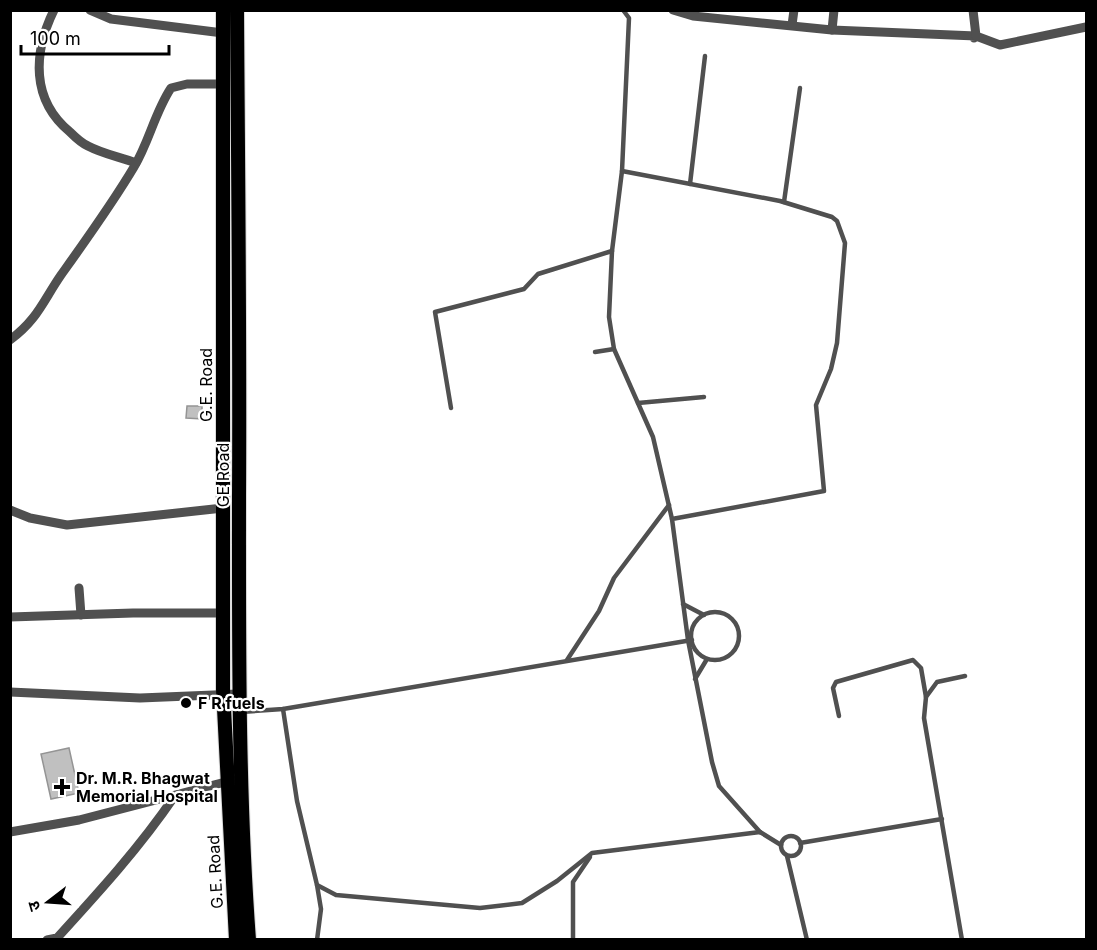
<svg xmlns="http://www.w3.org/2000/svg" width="1097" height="950" viewBox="0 0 1097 950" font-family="Inter,'Noto Sans Devanagari',sans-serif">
  <rect width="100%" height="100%" fill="#fff"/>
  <g fill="#c0c0c0" stroke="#949494" stroke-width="1.5">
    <polygon points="187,406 202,406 202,419 186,418"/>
    <polygon points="69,748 79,793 51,799 41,754"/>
  </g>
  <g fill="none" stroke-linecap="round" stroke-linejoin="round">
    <defs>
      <g id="primary">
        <polyline points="223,10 223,689 236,940"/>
        <path d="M 237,10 C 238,172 240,334 239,496 C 239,644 238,792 249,940"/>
      </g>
    </defs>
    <use href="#primary" stroke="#dbdbdb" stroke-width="16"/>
    <g stroke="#505050" stroke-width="4.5">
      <polyline points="623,10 629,18 622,171 612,251 609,317 614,349 653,437 672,519"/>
      <polyline points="622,171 780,201 832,217 837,221 845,243 837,343 831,369 816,405 824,491 672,519 688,640 712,762 719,786 760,832"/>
      <polyline points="690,184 705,56"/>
      <polyline points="784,202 800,88"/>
      <polyline points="595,352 614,349"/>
      <polyline points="638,403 704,397"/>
      <polyline points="451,408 435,312 524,289 538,274 612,251"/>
      <polyline points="683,604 704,615"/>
      <circle cx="715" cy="636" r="24"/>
      <polyline points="567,660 599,611 614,578 669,505"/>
      <polyline points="695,679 707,659"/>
      <polyline points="283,709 297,801 317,885 336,895 480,908 522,903 557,881 592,853 760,832 781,845"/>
      <polyline points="241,712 283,709 692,640"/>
      <polyline points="839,716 833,688 836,682 913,660 921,668 926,697"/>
      <circle cx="791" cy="846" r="10"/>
      <polyline points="800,843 942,819"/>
      <polyline points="787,856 807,940"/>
      <polyline points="317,885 321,909 317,940"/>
      <polyline points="573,940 573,882 590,857"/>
      <polyline points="962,940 924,718 926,697 937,682 965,676"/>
    </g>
    <g stroke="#505050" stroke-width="9">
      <path d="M 54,10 C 33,53 31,100 70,132 C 75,137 81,143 88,146 C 103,154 120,157 136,163"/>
      <polyline points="90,10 111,19 223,33"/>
      <polyline points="673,10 693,16 832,30 976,36 974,38"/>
      <polyline points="973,10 976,36 1000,45 1086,27"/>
      <polyline points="792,25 794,10"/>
      <polyline points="832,30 834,10"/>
      <path d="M 10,340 C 38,319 43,301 61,275 C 86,240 112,204 134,167 C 149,142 155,112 171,88 L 187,84 L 223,84"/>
      <polyline points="10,510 30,518 67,525 223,508"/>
      <polyline points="79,588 81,615"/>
      <polyline points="10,617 133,613 223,613"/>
      <polyline points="10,692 140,698 238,694"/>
      <polyline points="10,832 79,820 233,780"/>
      <path d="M 47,940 L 57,938 C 98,893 140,847 174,797"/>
    </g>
    <use href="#primary" stroke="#000" stroke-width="14"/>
  </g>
  <g fill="#000" stroke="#fff" stroke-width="2">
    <circle cx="186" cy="703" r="6"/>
    <path d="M59 778h6v6h6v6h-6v6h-6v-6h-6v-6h6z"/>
  </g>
  <g text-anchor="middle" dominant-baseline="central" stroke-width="4.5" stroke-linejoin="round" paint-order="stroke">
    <g font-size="16" fill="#000" stroke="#fff">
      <text transform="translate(206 385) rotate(-90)">G.E. Road</text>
      <text transform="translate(223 475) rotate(-90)">GE Road</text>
      <text transform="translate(215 872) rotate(-93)">G.E. Road</text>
    </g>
    <g font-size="16" font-weight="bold" fill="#000" stroke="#fff" text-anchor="start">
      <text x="198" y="703">F R fuels</text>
      <text x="76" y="778">Dr. M.R. Bhagwat<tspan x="76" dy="18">Memorial Hospital</tspan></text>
    </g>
  </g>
  <rect width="1097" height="950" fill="none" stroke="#000000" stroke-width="24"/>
  <g transform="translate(48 902) rotate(253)" stroke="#ffffff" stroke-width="4.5" paint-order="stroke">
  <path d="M0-4.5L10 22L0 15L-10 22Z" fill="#000000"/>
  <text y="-9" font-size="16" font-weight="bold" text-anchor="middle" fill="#000000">उ</text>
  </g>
  <path d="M21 45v9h148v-9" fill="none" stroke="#000000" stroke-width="3"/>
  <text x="30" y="45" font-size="18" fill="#000000" stroke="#ffffff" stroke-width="4.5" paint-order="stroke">100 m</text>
</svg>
